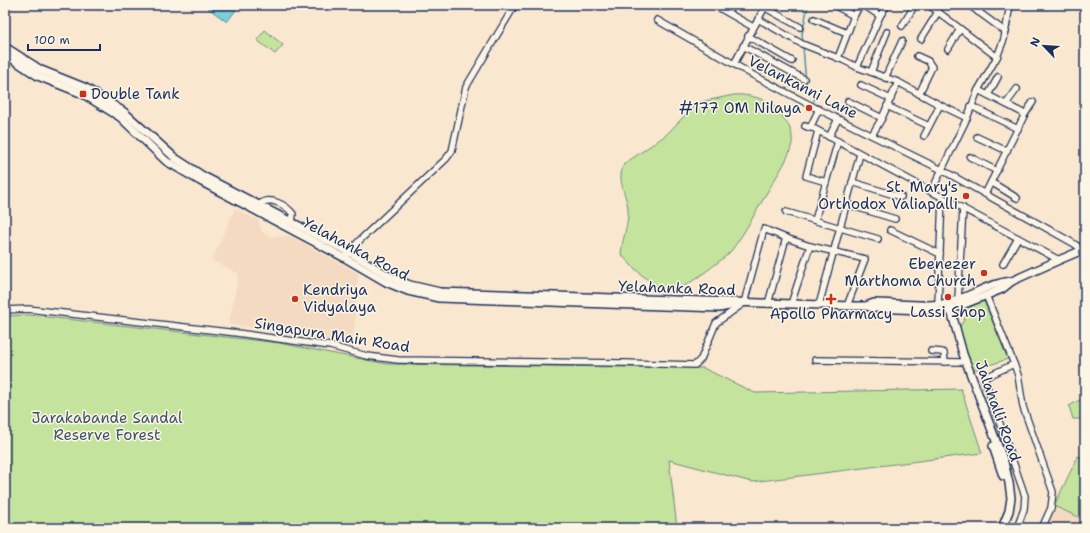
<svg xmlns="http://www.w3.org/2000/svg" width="1090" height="533" viewBox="0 0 1090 533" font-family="'Shantell Sans',sans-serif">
  <rect width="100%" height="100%" fill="#f9e7d0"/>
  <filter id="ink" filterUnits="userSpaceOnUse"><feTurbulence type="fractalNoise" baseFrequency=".025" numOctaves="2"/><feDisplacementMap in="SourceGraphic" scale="8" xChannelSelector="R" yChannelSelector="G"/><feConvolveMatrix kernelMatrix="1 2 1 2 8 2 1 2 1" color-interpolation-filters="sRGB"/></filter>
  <g filter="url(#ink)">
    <g fill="#f3dac0">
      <polygon points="235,209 258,220 262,232 271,237 290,236 358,273 353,344 229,324 239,274 212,260"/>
      <polygon points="1078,456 1085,459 1085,528 1044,528"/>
    </g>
    <g fill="#c4e49d" stroke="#708a7e">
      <polygon points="265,30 283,45 275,54 257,40"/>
      <path d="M 734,95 C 747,94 766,98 776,108 C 780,111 782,116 785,120 C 790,126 793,135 792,143 C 789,159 777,175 769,189 C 757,210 746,231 731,251 C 725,258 687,287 677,289 C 672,290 664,290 659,287 C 648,282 629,264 621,254 C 622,240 628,226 628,213 C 629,196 615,183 624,164 L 666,135 L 695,105 L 700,102 Z"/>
      <polygon points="982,297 1008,359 971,371 957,332 975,300"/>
      <polygon points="30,315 279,343 387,364 703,368 755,393 961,389 982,453 752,482 669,460 677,528 5,528 5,316"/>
      <polygon points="1085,397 1085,419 1073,419 1069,406"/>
      <polygon points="1078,456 1085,459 1085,520 1054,506"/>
    </g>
    <polygon fill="#7dced6" stroke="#568ea6" points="204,5 229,5 236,10 227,22"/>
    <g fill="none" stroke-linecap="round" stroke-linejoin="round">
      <g stroke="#568ea6" stroke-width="1.5">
        <polyline points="803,42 802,34 808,5"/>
        <polyline points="803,46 806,85 815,95 814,101"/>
      </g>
      <defs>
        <g id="minor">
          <polyline points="714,5 753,27"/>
          <polyline points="834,5 854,16"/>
          <polyline points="929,5 997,57"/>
          <polyline points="969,5 1006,32"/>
          <polyline points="865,6 880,16"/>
          <polyline points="764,7 800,27"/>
          <polyline points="978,12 983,5"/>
          <polyline points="758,19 802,44 843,60 857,67 898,82 940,105"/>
          <polyline points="814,19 847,33"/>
          <polyline points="657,20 753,75 814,107 942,170 1073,243 1083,250"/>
          <polyline points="902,26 915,5"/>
          <polyline points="748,36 792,61"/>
          <polyline points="921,39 938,12"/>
          <polyline points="743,46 804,79"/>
          <polyline points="948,49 960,29"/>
          <polyline points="917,56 928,61 932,67 919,94"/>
          <polyline points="838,58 854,16 860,5"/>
          <polyline points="734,64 766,5"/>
          <polyline points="857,67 880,16 887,5"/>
          <polyline points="871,72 887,32"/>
          <polyline points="885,78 902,41"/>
          <polyline points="861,85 891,99"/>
          <polyline points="978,90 1025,114 991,182 1017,198"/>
          <polyline points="988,95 998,77"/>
          <polyline points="848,101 882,118 872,135"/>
          <polyline points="1006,104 1017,89"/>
          <polyline points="887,106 929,126"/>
          <polyline points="971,106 1018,129"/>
          <polyline points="1025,114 1033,102"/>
          <polyline points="882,118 898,82"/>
          <polyline points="805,126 810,128 819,109"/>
          <polyline points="813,128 1059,260"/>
          <polyline points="818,131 806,176 826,182"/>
          <polyline points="924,136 940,105 967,118"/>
          <polyline points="829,137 838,119"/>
          <polyline points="977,137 1007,151"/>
          <polyline points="970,157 997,171"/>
          <polyline points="852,182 901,197"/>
          <polyline points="931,192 967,118 978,90 997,57 1004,39 1010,5"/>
          <polyline points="985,194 991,182"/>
          <polyline points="846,204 895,219"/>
          <path d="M 259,205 C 269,195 286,205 293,214 L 292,223"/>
          <polyline points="786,212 878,239"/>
          <polyline points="815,220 838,141"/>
          <polyline points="890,230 940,254"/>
          <polyline points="347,254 361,239 446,159 452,151 466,87 515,5"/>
          <polyline points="1003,264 1018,238"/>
          <polyline points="986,295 1014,364 1018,375 1023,407 1053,492 1051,508 1042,528"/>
          <polyline points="958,300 963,208"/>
          <polyline points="768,304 786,238 810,246"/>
          <polyline points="791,304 810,246 865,259 847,306"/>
          <polyline points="938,304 942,197"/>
          <polyline points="819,305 860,154"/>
          <polyline points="5,310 28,309 237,333 330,346 367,356 398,360 624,363 695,365 701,359 716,323 744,303 764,229 786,238"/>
          <polyline points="931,351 942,352 944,353 945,362"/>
          <polyline points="815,360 962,362"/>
          <polyline points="1014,364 984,378 1025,496 1024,509 1017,528"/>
        </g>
        <g id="major">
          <polyline points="5,47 41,70 86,88 124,112 175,158 203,176 349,252 389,276 410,285 440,292 852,306 866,306 873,308 947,311 1002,289 1012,281 1059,260 1085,249"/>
          <polyline points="5,54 38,76 83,94 120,117 166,161 200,181 345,258 386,282 408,291 439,298 719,308 734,305"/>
          <polyline points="949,303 963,354 1004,462 1009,483 1011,498 1009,511 1002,528"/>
          <path d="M 866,306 L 874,303 C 895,303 932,308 951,302 C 971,296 990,283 1012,281"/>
          <polyline points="993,446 1003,476"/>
        </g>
      </defs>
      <use href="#minor" stroke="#1b2f5e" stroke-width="8"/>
      <use href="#major" stroke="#1b2f5e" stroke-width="10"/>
      <use href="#minor" stroke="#fcf5e5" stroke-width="5.5"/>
      <use href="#major" stroke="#fcf5e5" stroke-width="7"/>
    </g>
  </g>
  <g fill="#c8321e" stroke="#fcf5e5" stroke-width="1.5">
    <rect x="79" y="90" width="8" height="8" rx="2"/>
    <circle cx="809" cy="108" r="4"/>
    <circle cx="966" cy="196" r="4"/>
    <circle cx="984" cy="273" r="4"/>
    <circle cx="948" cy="297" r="4"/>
    <circle cx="295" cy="299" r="4"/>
    <path d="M829 293h4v4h4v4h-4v4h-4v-4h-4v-4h4z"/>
  </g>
  <g text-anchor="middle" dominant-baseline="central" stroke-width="3" stroke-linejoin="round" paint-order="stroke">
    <g font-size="15" fill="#1b2f5e" stroke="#fcf5e5">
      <text transform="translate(803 87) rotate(27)">Velankanni Lane</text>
      <text transform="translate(356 249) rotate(28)">Yelahanka Road</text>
      <text transform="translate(677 288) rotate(2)">Yelahanka Road</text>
      <text transform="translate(332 335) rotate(9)">Singapura Main Road</text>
      <text transform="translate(998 411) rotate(70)">Jalahalli Road</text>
    </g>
    <g font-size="15" fill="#1b2f5e" stroke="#fcf5e5" text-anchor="end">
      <text x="91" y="94" text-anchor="start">Double Tank</text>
      <text x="801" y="108">#177 OM Nilaya</text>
      <text x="958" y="187">St. Mary's<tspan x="958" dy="17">Orthodox Valiapalli</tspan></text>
      <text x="976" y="264">Ebenezer<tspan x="976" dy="17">Marthoma Church</tspan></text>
      <text x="303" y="290" text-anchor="start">Kendriya<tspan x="303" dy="17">Vidyalaya</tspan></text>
      <text x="948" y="312" text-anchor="middle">Lassi Shop</text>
      <text x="831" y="314" text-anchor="middle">Apollo Pharmacy</text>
    </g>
    <g font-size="15" fill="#3d536b" stroke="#fcf5e5">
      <text x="107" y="418">Jarakabande Sandal<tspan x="107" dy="17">Reserve Forest</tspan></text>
    </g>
  </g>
  <rect width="1090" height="533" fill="none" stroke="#fcf5e5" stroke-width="20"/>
  <rect x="10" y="10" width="1070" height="513" fill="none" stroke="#1b2f5e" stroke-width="1.5" filter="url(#ink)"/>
  <g transform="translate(1044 46) rotate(295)" stroke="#fcf5e5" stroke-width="3" paint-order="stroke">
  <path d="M0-3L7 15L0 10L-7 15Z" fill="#1b2f5e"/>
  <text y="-6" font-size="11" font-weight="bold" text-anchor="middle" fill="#1b2f5e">N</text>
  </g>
  <path d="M28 44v6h72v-6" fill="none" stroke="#1b2f5e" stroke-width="2"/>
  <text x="34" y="44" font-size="12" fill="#1b2f5e" stroke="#fcf5e5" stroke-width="3" paint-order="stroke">100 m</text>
</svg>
